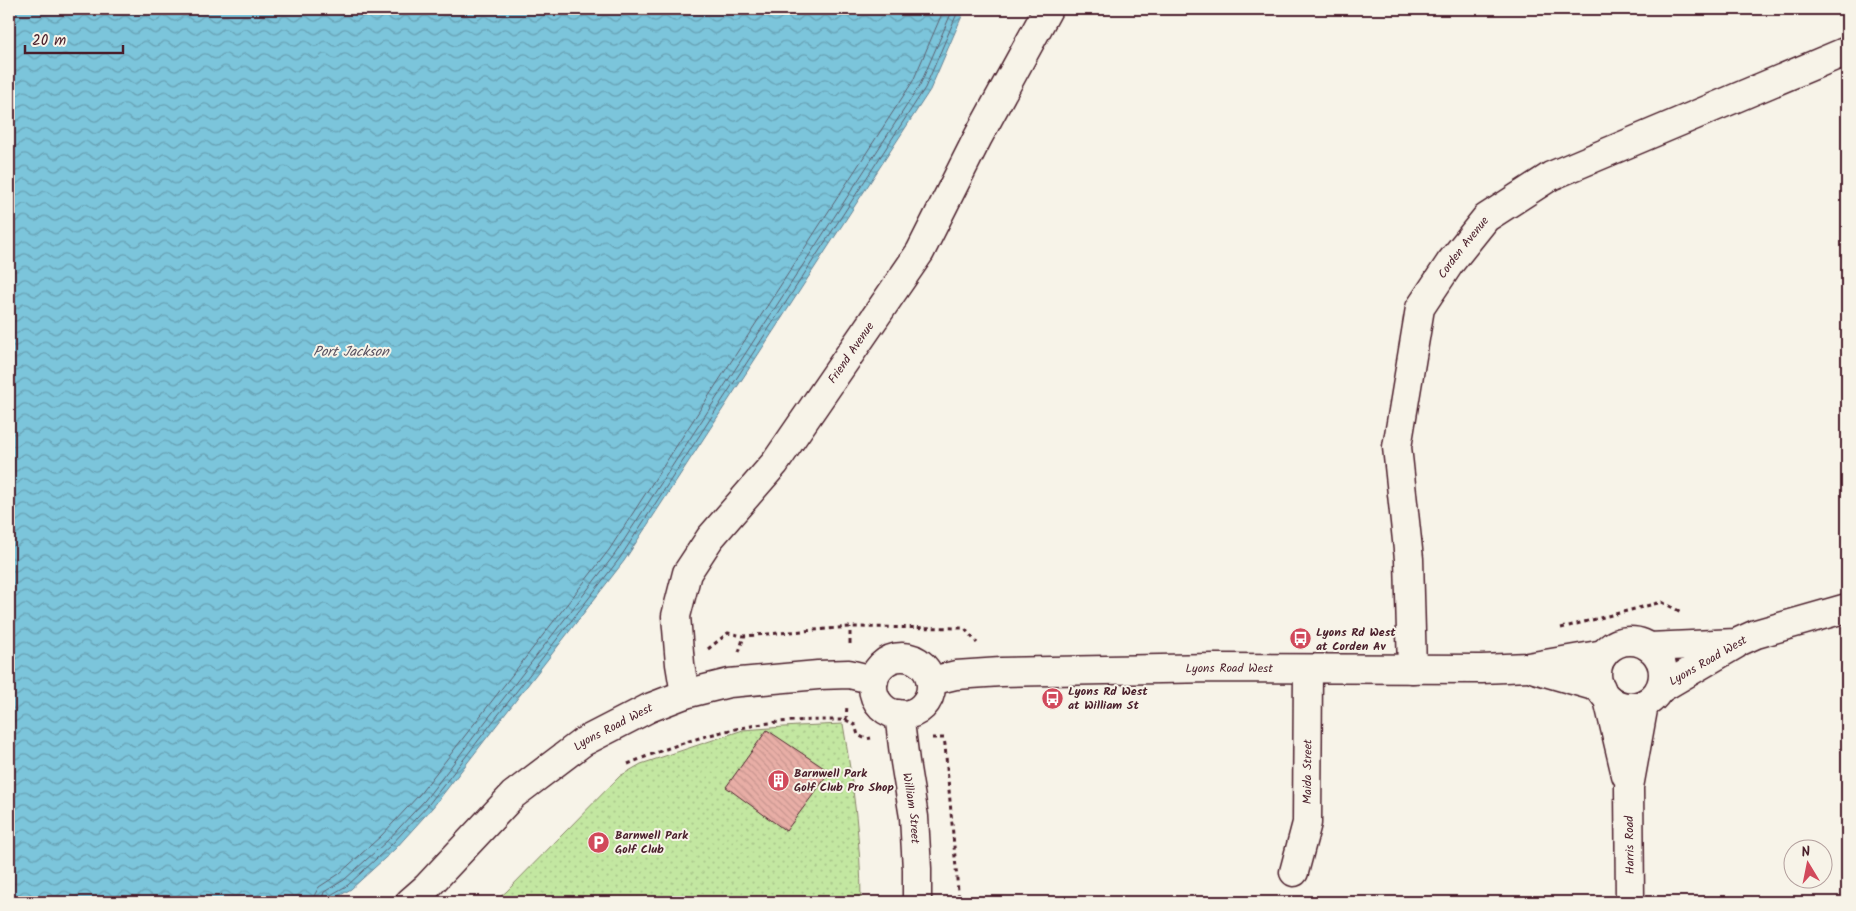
<svg xmlns="http://www.w3.org/2000/svg" width="1856" height="911" viewBox="0 0 1856 911" font-family="Kalam,sans-serif">
  <defs>
    <pattern id="grass-dots" width="8" height="8" patternUnits="userSpaceOnUse" patternTransform="scale(1.25)"><rect width="8" height="8" fill="#c3e7a1"/><path d="M2 2h.1M6 6h.1" fill="none" stroke="#a9c68b" stroke-width="1.8" stroke-linecap="round"/></pattern>
    <pattern id="water-waves" width="16" height="10" patternUnits="userSpaceOnUse" patternTransform="scale(1.25)"><rect width="16" height="10" fill="#7bc5db"/><path d="M0 5q4-4 8 0t8 0" fill="none" stroke="#679fb2"/></pattern>
    <pattern id="building-back-hatch" width="6" height="6" patternUnits="userSpaceOnUse" patternTransform="scale(1.25)"><rect width="6" height="6" fill="#e8aea6"/><path d="M-1 5l2 2M0 0l6 6M5-1l2 2" fill="none" stroke="#c8958f"/></pattern>
  </defs>
  <rect width="100%" height="100%" fill="#f7f3e8"/>
  <filter id="ink" filterUnits="userSpaceOnUse"><feTurbulence type="fractalNoise" baseFrequency=".02" numOctaves="2"/><feDisplacementMap in="SourceGraphic" scale="10" xChannelSelector="R" yChannelSelector="G"/><feConvolveMatrix kernelMatrix="1 2 1 2 8 2 1 2 1" color-interpolation-filters="sRGB"/></filter>
  <g filter="url(#ink)">
    <path fill="url(#grass-dots)" stroke="#868366" d="M 843,724 C 853,784 861,842 861,902 L 494,902 L 506,892 L 620,776 L 641,764 L 743,730 L 798,726 Z"/>
    <polygon fill="url(#water-waves)" stroke="#678395" points="9,9 965,9 930,90 624,561 433,807 395,849 351,889 329,902 9,902"/>
    <g fill="none" stroke-linecap="round" stroke-linejoin="round">
      <g stroke="#5e6171" stroke-width="1">
        <polyline points="313,902 315,894 319,887 339,874 381,836 419,795 609,550 913,81 944,9"/>
        <polyline points="321,902 324,892 344,880 387,841 425,800 615,554 920,85 953,9"/>
        <polyline points="327,902 329,896 348,885 391,845 429,804 620,558 925,88 959,9"/>
      </g>
    </g>
    <polygon fill="url(#building-back-hatch)" stroke="#4a1f2b" points="767,730 830,772 786,831 726,787"/>
    <g fill="none" stroke-linecap="round" stroke-linejoin="round">
      <defs>
        <g id="minor">
          <path id="s1" d="M 1412,669 L 1409,559 L 1397,447 L 1420,308 L 1450,263 L 1486,218 L 1551,176 L 1847,51"/>
          <path id="s2" d="M 685,694 L 680,664 L 676,616 L 687,573 L 710,538 L 775,463 L 920,252 L 978,137 L 1048,9"/>
          <path id="s3" d="M 899,714 L 905,762 L 914,817 L 917,869 L 917,902"/>
          <path id="s4" d="M 1294,872 L 1307,823 L 1308,669"/>
        </g>
        <g id="secondary">
          <circle cx="1630" cy="674" r="33"/>
          <polyline points="1649,647 1736,643 1756,634 1847,608"/>
          <circle cx="902" cy="686" r="29"/>
          <polyline points="1535,669 1601,688"/>
          <path id="s5" d="M 931,681 L 956,675 L 1001,672 L 1215,668 L 1482,669 L 1528,667 L 1604,654"/>
          <polyline points="1660,689 1735,645"/>
          <polyline points="1608,699 1626,775"/>
          <path id="s6" d="M 410,902 L 426,888 L 513,795 L 583,742 L 649,708 L 685,694 L 729,683 L 818,675 L 849,674 L 874,680"/>
          <polyline points="1630,902 1629,787 1644,704"/>
        </g>
      </defs>
      <use href="#minor" stroke="#4a1f2b" stroke-width="31"/>
      <use href="#secondary" stroke="#4a1f2b" stroke-width="31"/>
      <g stroke="#4a1f2b" stroke-width="3" stroke-dasharray="4 4" stroke-linecap="butt">
        <polyline points="1561,628 1662,602 1683,613"/>
        <polyline points="850,644 850,627"/>
        <polyline points="708,649 728,633 744,636 850,627 964,628 977,643"/>
        <polyline points="739,652 744,636"/>
        <polyline points="846,720 847,705"/>
        <polyline points="932,738 944,738 945,745 959,902"/>
        <path d="M 628,764 C 666,748 705,734 746,727 C 778,720 813,720 846,720 L 855,725 L 858,735 L 866,739 L 871,738"/>
      </g>
      <use href="#minor" stroke="#f7f3e8" stroke-width="28"/>
      <use href="#secondary" stroke="#f7f3e8" stroke-width="28"/>
    </g>
  </g>
  <defs>
    <symbol id="bus-disc" viewBox="-11 -11 22 22"><circle r="9.5" fill="#d1495b" stroke="#f7f3e8"/><path d="M-5-6H5V4H4V6H2V4H-2V6H-4V4H-5ZM-3.5-4V0h7V-4ZM-3.5 1.2v1.5H-2V1.2ZM2 1.2v1.5H3.5V1.2Z" fill="#fff"/></symbol>
    <symbol id="building-disc" viewBox="-11 -11 22 22"><circle r="9.5" fill="#d1495b" stroke="#f7f3e8"/><path d="M-4-6H4V6H1V3H-1V6H-4ZM-2.5-4.3h1.7v1.8h-1.7ZM.8-4.3h1.7v1.8H.8ZM-2.5-1h1.7V.8h-1.7ZM.8-1h1.7V.8H.8Z" fill="#fff"/></symbol>
    <symbol id="parking-disc" viewBox="-11 -11 22 22"><circle r="9.5" fill="#d1495b" stroke="#f7f3e8"/><path d="M-3.5-5.5H1a3.5 3.5 0 0 1 0 7H-1V5.5H-3.5ZM-1-3.4V-.6H.8a1.4 1.4 0 0 0 0-2.8Z" fill="#fff"/></symbol>
  </defs>
  <g fill-rule="evenodd">
    <use href="#bus-disc" x="1288" y="626" width="25" height="25"/>
    <use href="#bus-disc" x="1040" y="686" width="25" height="25"/>
    <use href="#building-disc" x="766" y="768" width="25" height="25"/>
    <use href="#parking-disc" x="586" y="830" width="25" height="25"/>
  </g>
  <g text-anchor="middle" dominant-baseline="central" stroke-width="4" stroke-linejoin="round" paint-order="stroke">
    <g font-size="12" fill="#4a1f2b" stroke="#f7f3e8">
      <text stroke="none"><textPath href="#s1" startOffset="438">Corden Avenue</textPath></text>
      <text stroke="none"><textPath href="#s2" startOffset="398">Friend Avenue</textPath></text>
      <text transform="translate(1708 661) rotate(-30)">Lyons Road West</text>
      <text stroke="none"><textPath href="#s5" startOffset="299">Lyons Road West</textPath></text>
      <text stroke="none"><textPath href="#s6" startOffset="270">Lyons Road West</textPath></text>
      <text stroke="none"><textPath href="#s4" startOffset="102">Maida Street</textPath></text>
      <text stroke="none"><textPath href="#s3" startOffset="95">William Street</textPath></text>
      <text transform="translate(1630 845) rotate(-91)">Harris Road</text>
    </g>
    <g font-size="12" font-weight="bold" fill="#4a1f2b" stroke="#f7f3e8" text-anchor="start">
      <text x="1316" y="632">Lyons Rd West<tspan x="1316" dy="14">at Corden Av</tspan></text>
      <text x="1068" y="691">Lyons Rd West<tspan x="1068" dy="14">at William St</tspan></text>
      <text x="794" y="773">Barnwell Park<tspan x="794" dy="14">Golf Club Pro Shop</tspan></text>
      <text x="615" y="835">Barnwell Park<tspan x="615" dy="14">Golf Club</tspan></text>
    </g>
    <g font-size="14" font-style="italic" fill="#595160" stroke="#f7f3e8">
      <text x="351" y="352">Port Jackson</text>
    </g>
  </g>
  <rect width="1856" height="911" fill="none" stroke="#f7f3e8" stroke-width="30"/>
  <rect x="15" y="15" width="1826" height="881" fill="none" stroke="#4a1f2b" stroke-width="2" filter="url(#ink)"/>
  <g transform="translate(1808 864) rotate(350)"><circle r="24" fill="#f7f3e8" stroke="#b29e9c"/>
  <path d="M0-4L9 19L0 12L-9 19Z" fill="#d1495b"/>
  <text y="-8" font-size="14" font-weight="bold" text-anchor="middle" fill="#4a1f2b">N</text>
  </g>
  <path d="M25 45v8h98v-8" fill="none" stroke="#4a1f2b" stroke-width="2.5"/>
  <text x="32" y="45" font-size="15" fill="#4a1f2b" stroke="#f7f3e8" stroke-width="4" paint-order="stroke">20 m</text>
</svg>
